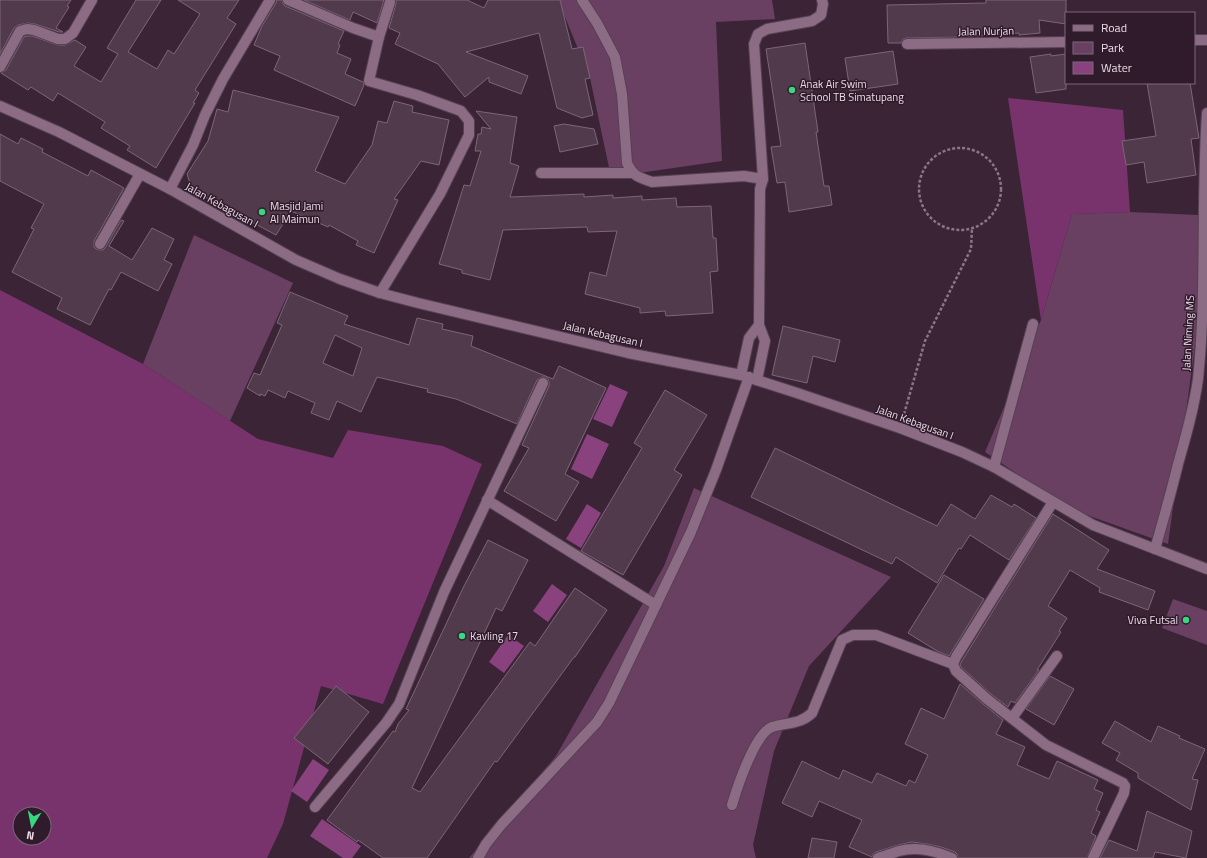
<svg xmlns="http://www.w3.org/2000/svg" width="1207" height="858" viewBox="0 0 1207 858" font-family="'Titillium Web',sans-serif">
  <rect width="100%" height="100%" fill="#3a2436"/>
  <g fill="#694061">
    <polygon points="558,0 772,0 775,19 716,22 722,161 611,177 590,78"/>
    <polygon points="1130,212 1199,215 1197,331 1168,544 1067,508 985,452 1041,320 1072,214"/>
    <polygon points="194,235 293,283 230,421 143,364"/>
    <polygon points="694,488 891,577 809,666 774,751 753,845 756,858 469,858 556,756 664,566"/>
    <polygon points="1173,599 1207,611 1207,645 1162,628"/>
  </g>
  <g fill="#78336d" fill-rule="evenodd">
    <polygon points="1008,98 1123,110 1130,212 1072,214 1041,320"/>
    <path d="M 0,290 L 143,364 L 258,439 L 333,458 L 348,430 L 443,446 L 482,464 L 383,704 L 321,686 L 283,824 L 267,858 L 0,858 ZM 20,814 L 44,814 L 44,838 L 20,838 Z"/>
  </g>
  <g fill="#89427d">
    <polygon points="610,384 628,392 612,427 593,419"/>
    <polygon points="587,434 609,444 592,479 571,469"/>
    <polygon points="587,504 601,513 581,548 566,539"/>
    <polygon points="552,584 567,595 548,622 533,611"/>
    <polygon points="508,635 524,646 504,673 489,662"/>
    <polygon points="313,759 329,770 307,802 291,791"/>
    <polygon points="322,819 361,846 352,858 343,858 310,836"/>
  </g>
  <g fill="#513a4c" stroke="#7e6579" fill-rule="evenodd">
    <polygon points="0,0 71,0 67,6 69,7 56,28 63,32 59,32 35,24 28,23 18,25 14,28 0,54"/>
    <polygon points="136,0 161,0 128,52 157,69 168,50 174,54 200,14 178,0 239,0 227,18 236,24 195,90 199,93 193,103 195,103 156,168 127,150 130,146 101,128 105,122 58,93 53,101 31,87 28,90 1,73 6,70 24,37 27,36 32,36 58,45 65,45 75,40 86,47 74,66 101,82 118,54 107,48"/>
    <polygon points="276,0 282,0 283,4 285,6 344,31 338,44 340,45 337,53 351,59 345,74 363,82 364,85 355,106 274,70 280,56 254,45 262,26 276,3"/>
    <polygon points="304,0 384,0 377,23 353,12 350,20"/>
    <polygon points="396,0 467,0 484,8 488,0 560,0 572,49 583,47 590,78 585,79 593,115 582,118 557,108 539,33 466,52 528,76 521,94 489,82 489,77 465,97 438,64 395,44 400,33 389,28 396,4"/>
    <polygon points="986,0 1066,0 1066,24 1039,20 1040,33 1019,35 1019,33 963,37 907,38 903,39 901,43 888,43 887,5 986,3"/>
    <polygon points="805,43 818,132 816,132 824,186 829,186 832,205 789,212 785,182 777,183 771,147 781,146 766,49"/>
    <polygon points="893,51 898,84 850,91 845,58"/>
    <polygon points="1051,54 1051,56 1066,54 1066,89 1036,93 1030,57"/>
    <polygon points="1147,83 1190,83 1199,138 1191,139 1196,175 1147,183 1144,162 1126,165 1122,141 1156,136"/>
    <polygon points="233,90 339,117 315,171 345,184 372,145 378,121 387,123 394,101 413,106 412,112 449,120 439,165 421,161 394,199 398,200 374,253 356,245 358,241 329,225 328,227 291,211 276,235 192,190 187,174 208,141 217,109 228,112"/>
    <polygon points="476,111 517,117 510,163 519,166 510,197 584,194 584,197 613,195 613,198 642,196 642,200 676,198 677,207 711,206 713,238 716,238 718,271 710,272 713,313 666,316 665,311 640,313 640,308 585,294 590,272 606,276 617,231 588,232 587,227 503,230 490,280 462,273 462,270 439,264 464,185 470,186 481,151 475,151 478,134 481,134 482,127 491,129"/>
    <polygon points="564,124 594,129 598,144 560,152 554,126"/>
    <polygon points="0,134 18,144 21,138 43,149 42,152 88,176 91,170 124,188 94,241 94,247 96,249 100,250 103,250 105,248 121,220 124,221 109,246 132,260 152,228 174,239 164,260 172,264 158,291 121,272 111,290 109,289 90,325 57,309 62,298 12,272 34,229 31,228 44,204 0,181"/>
    <path d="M 290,292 L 348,316 L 344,324 L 409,345 L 417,318 L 443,324 L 442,329 L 473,336 L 471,346 L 553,379 L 559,366 L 606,388 L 565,474 L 579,482 L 556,521 L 504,491 L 529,448 L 522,445 L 549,386 L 549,382 L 548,379 L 545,377 L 542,377 L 537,380 L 517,424 L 456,399 L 427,392 L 428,389 L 377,377 L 361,412 L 337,401 L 329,420 L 311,413 L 315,403 L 288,391 L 285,398 L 268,390 L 265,396 L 260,394 L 260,396 L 247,388 L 254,373 L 260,375 L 282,325 L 277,323 ZM 335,335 L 362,348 L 353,376 L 323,363 Z"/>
    <polygon points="783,326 840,340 835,362 813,356 807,383 772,375"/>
    <polygon points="665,390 707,415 674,470 682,475 623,575 581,551 642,448 634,443"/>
    <polygon points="775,448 937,526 951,504 975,519 991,495 1012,507 1014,504 1036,518 1009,560 970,535 961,549 959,548 937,583 896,557 892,564 751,497"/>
    <polygon points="1053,514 1109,550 1097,569 1155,591 1148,610 1099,592 1100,588 1070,570 1048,606 1067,618 1059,631 1061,632 1037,670 1039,670 1015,703 1011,701 1008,707 991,694 961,667 960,664"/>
    <polygon points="488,540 528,560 502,611 496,608 412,788 420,792 530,642 535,646 575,588 607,610 575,657 574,657 497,762 495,761 427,858 383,858 358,840 357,842 327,820 393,731 395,732 398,724 409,710 406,709 463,588"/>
    <polygon points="944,575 984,599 949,656 937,651 908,633"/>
    <polygon points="1050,676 1074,689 1054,725 1026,709"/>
    <polygon points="960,684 983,704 1003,720 996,734 1025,747 1017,765 1049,779 1057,761 1098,780 1094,789 1103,793 1096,810 1100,812 1091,833 1096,836 1087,858 958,858 957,854 955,852 941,847 927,844 912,842 898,845 876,852 873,854 872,857 849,847 862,820 819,801 812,817 782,803 802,761 839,779 843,770 872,783 877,773 906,786 909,780 915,783 928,755 905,744 921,708 944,719"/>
    <polygon points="336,686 369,712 328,764 294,738"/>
    <polygon points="1115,721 1151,742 1158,726 1180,736 1179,738 1205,749 1192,779 1198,780 1191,810 1138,778 1138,773 1116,760 1120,753 1102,743"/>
    <polygon points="1147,811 1192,831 1186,858 1155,852 1153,858 1100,858 1109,840 1137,851"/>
    <polygon points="812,838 837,842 834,858 808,858"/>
  </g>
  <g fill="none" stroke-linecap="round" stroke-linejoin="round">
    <defs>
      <g id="minor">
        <polyline points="288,0 353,28 379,37"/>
        <path d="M 582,0 L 597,23 L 615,57 L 622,94 L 627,163 C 634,177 638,177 652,182 L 744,176 L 763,179 L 760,189 L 759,325 L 765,341 L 757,380"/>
        <polyline points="1194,40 1207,40"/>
        <polyline points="907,44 1066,42"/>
        <polyline points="0,67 20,31 27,29 34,30 58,39 65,39 73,33 92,0"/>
        <polyline points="0,106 59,132 170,189 296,260 340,279 380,293 418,303 628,353 741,375 797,393 900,428 962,452 994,467 1093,525 1207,569"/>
        <polyline points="541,173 632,173"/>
        <polyline points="763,179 754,44 758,34 767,29 812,21 821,15 823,4 822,0"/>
        <polyline points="170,189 193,145 205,115 223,79 270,0"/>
        <polyline points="100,244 140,174"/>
        <polyline points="380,293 440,194 469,135 469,121 461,111 417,95 369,81 379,37 390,2"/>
        <polyline points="741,375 749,338 759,325"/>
        <polyline points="994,467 1033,324"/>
        <polyline points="487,500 656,605"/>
        <polyline points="1053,502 956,657 953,664 956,671 987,699 1046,745 1123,783 1125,786 1124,793 1093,858"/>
        <path d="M 1155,549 C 1163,521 1171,493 1178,464 C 1186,436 1194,408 1198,379 C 1207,291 1201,201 1207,113"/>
        <polyline points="1012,718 1057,656"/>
        <path d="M 732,805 C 737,788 755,733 772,727 C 788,722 799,725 812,713 L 842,640 L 853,635 L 876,635 L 953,664"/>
        <polyline points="315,807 386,723 399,704 444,592 543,383"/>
        <polyline points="478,858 486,844 502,824 597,722 609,703 691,532 716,470 749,377"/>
        <path d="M 878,858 C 885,856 892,853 899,851 C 916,846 936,851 952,858"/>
      </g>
    </defs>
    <use href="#minor" stroke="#564152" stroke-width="12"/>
    <g stroke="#8a7786" stroke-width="2.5" stroke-dasharray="3 2" stroke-linecap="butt">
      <circle cx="960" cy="189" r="41"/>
      <polyline points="904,414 925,341 971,249 972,228"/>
    </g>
    <use href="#minor" stroke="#8c6b85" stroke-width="10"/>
  </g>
  <g fill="#37d880" stroke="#301b2c" stroke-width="1.5">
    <circle cx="792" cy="90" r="4"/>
    <circle cx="262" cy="212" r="4"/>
    <circle cx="1186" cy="620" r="4"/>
    <circle cx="462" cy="636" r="4"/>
  </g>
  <g text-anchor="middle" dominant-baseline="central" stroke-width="3" stroke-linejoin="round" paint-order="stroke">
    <g font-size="11" fill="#ebdce7" stroke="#301b2c">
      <text transform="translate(986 31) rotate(-1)">Jalan Nurjan</text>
      <text transform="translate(222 205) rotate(29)">Jalan Kebagusan I</text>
      <text transform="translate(1188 333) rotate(-87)">Jalan Niming MS</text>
      <text transform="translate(603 334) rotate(13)">Jalan Kebagusan I</text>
      <text transform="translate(915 422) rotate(20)">Jalan Kebagusan I</text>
    </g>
    <g font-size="11" fill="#ebdce7" stroke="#301b2c" text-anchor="start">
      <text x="800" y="84">Anak Air Swim<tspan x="800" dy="13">School TB Simatupang</tspan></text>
      <text x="270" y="206">Masjid Jami<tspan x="270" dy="13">Al Maimun</tspan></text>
      <text x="1178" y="620" text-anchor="end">Viva Futsal</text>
      <text x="470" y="636">Kavling 17</text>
    </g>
  </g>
  <rect x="1065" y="12" width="130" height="72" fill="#301b2c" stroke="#7b6877"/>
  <rect x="1073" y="25" width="20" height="6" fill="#8c6b85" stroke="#7b6877"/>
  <text x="1101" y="32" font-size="12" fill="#ebdce7">Road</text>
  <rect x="1073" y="42" width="20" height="12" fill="#694061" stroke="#7b6877"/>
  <text x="1101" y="52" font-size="12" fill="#ebdce7">Park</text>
  <rect x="1073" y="62" width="20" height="12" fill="#89427d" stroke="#7b6877"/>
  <text x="1101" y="72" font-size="12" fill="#ebdce7">Water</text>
  <g transform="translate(32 826) rotate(190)"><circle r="19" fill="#301b2c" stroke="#7b6877"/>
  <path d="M0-3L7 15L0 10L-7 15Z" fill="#37d880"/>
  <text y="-6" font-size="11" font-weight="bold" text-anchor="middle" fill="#ebdce7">N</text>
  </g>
</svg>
